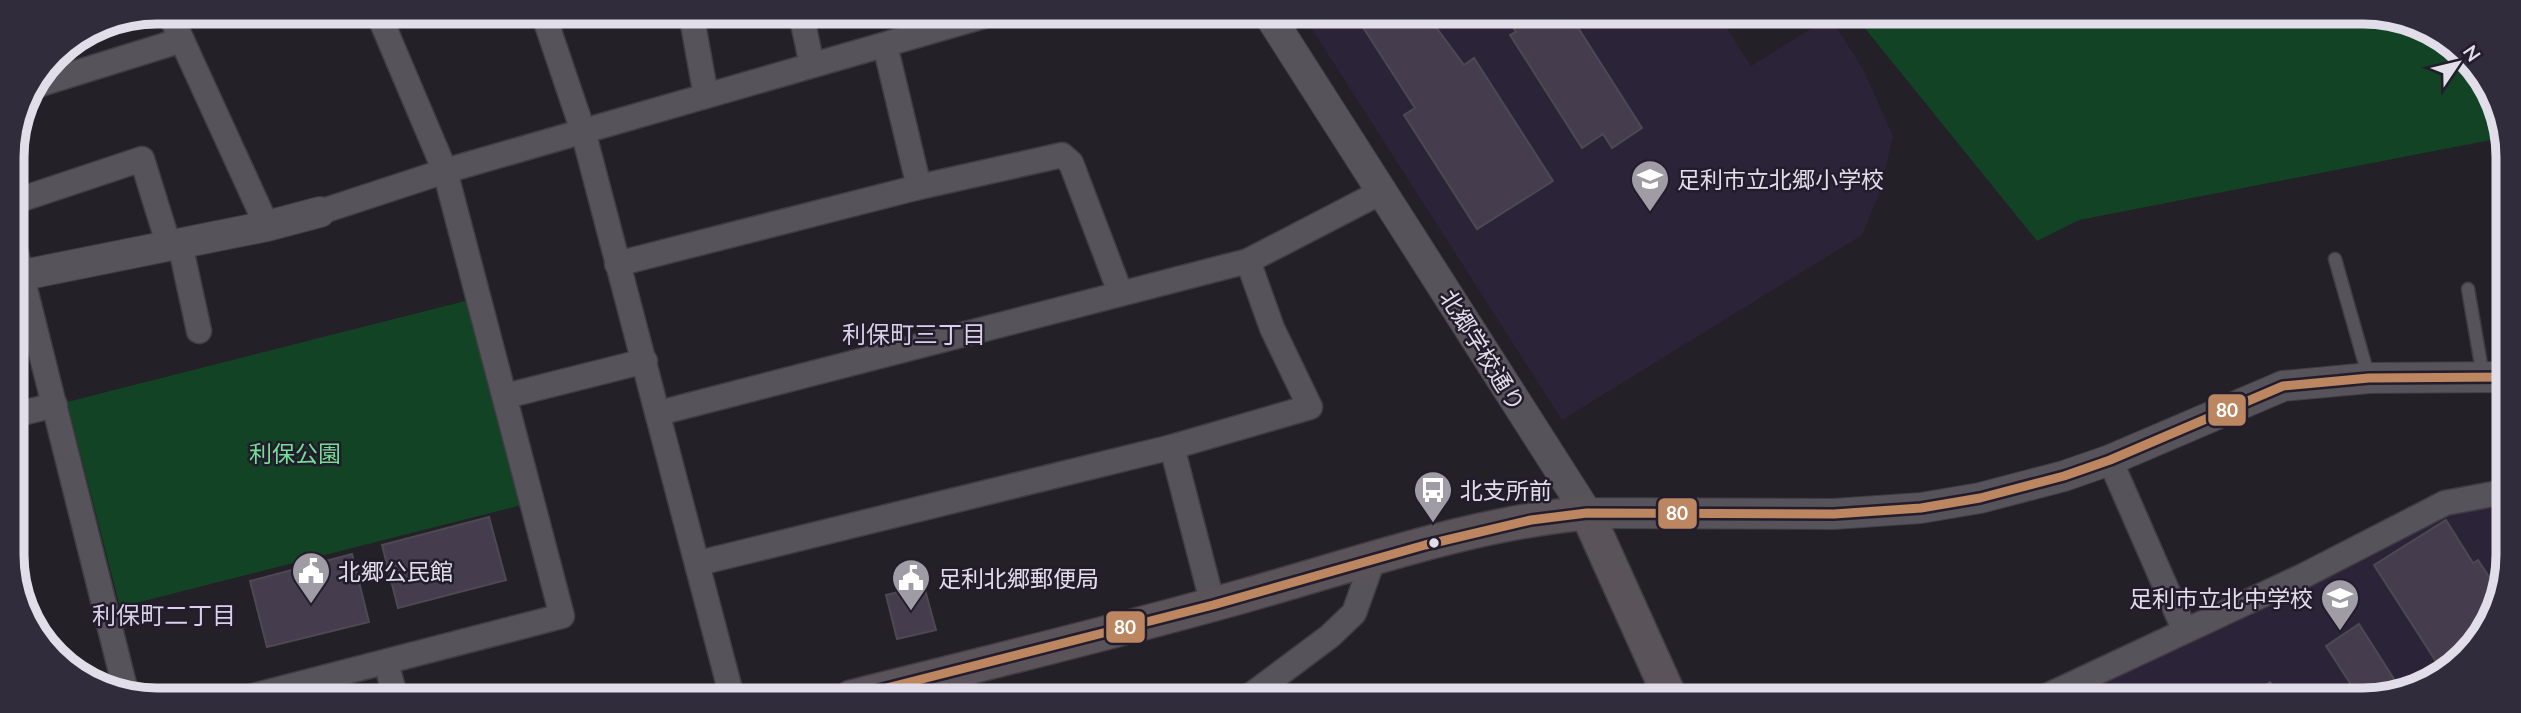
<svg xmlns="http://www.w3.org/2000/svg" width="2521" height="713" viewBox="0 0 2521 713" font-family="Lato,'Noto Sans JP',sans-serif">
  <rect width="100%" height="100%" fill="#232028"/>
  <g fill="#2b2337">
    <polygon points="1303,15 1719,16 1751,66 1830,17 1863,69 1893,136 1880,192 1862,235 1562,420"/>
    <polygon points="2498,503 2504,518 2504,593 2452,671 2373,700 2058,700 2454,511"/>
  </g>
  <g fill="#124325">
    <polygon points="1855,16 2401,17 2472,61 2506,129 2506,137 2079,220 2037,241"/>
    <polygon points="469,300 522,505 120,607 67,402"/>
  </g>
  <g fill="#453d4e" stroke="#4c4951" stroke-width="2">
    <polygon points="1355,15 1427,15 1464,65 1474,58 1553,181 1477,229 1404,115 1415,108"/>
    <polygon points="1505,15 1570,15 1642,128 1612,148 1603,134 1582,148 1510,35 1516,32"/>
    <polygon points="489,517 506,580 398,608 382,545"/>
    <polygon points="2446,520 2473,563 2478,560 2502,596 2452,671 2444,674 2374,565"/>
    <polygon points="352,554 369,622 267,647 250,581"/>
    <polygon points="924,586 936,630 897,639 886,595"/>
    <polygon points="2359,624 2401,690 2373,700 2361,700 2326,646"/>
    <polygon points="2270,682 2282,700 2242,700"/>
  </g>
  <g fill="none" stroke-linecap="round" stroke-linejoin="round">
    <defs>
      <g id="service">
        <polyline points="2335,259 2369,378"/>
        <polyline points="2468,289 2483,376"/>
      </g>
      <g id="minor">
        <polyline points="169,12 267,226"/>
        <polyline points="543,13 583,131 732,697"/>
        <polyline points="691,13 706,96"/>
        <polyline points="801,14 812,65"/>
        <polyline points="885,45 919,187"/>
        <polyline points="34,86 182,40"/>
        <polyline points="13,202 142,159 169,246"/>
        <polyline points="320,212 445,171 991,14"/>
        <polyline points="13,241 127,696"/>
        <polyline points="180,244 199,331"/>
        <polyline points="617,264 919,187 1062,155 1071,163 1120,292"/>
        <polyline points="506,396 645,361"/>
        <polyline points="659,413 1248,261 1383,191"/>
        <polyline points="14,415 55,405"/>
        <polyline points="1172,447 1213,605"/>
        <polyline points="2110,460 2184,629"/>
        <polyline points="699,563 1172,447 1310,407 1272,328 1248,261"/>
        <polyline points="386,662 395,696"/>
        <polyline points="253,696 562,616 445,171 378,13"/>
        <polyline points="1247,698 1330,636 1354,613 1373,560"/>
        <polyline points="2038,700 2305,575 2445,503 2504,492"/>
      </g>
      <g id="tertiary">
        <polyline points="1269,15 1587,513 1834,514 1921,508 1980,498 2064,476 2110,460 2283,386 2369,378 2505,377"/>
        <polyline points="13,277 267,226 320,212"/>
      </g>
      <path id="secondary" d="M 851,697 C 983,664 1116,632 1247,595 C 1358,564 1472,523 1587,513 L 1671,699"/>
    </defs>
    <use href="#service" stroke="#403c44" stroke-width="15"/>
    <use href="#minor" stroke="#403c44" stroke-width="27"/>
    <use href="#tertiary" stroke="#403c44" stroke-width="32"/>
    <use href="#secondary" stroke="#403c44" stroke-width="36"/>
    <use href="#service" stroke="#56535a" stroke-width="12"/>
    <use href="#minor" stroke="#56535a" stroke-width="24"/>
    <use href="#tertiary" stroke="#56535a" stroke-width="30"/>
    <use href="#secondary" stroke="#5a535a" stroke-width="33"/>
    <defs>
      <polyline id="bus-1" points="851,697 1213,605 1425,545 1531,520 1587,513 1834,514 1921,508 1980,498 2064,476 2110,460 2283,386 2369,378 2505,377"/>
    </defs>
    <use href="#bus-1" stroke="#221c2c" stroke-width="14"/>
    <use href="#bus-1" stroke="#bb8660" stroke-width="9"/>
  </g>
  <defs>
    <symbol id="school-pin" viewBox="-11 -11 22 30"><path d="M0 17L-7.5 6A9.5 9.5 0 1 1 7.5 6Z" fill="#9f9ca5" stroke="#221c2c"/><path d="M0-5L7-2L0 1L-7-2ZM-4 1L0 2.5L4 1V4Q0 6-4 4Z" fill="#fff"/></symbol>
    <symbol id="bus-pin" viewBox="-11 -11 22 30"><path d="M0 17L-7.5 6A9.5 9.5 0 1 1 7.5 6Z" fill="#9f9ca5" stroke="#221c2c"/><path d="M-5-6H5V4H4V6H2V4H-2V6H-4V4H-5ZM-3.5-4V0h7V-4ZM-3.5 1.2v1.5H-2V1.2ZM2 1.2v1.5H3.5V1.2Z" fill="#fff"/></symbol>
    <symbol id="civic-pin" viewBox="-11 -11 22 30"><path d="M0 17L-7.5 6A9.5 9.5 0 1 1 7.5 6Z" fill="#9f9ca5" stroke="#221c2c"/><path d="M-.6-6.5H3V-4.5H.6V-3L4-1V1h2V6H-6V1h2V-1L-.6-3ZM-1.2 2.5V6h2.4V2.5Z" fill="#fff"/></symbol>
  </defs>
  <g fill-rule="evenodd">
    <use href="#school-pin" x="1628" y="157" width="44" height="60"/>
    <use href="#bus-pin" x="1411" y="468" width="44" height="60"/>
    <use href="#civic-pin" x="289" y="549" width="44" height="60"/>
    <use href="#civic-pin" x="889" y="556" width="44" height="60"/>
    <use href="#school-pin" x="2318" y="576" width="44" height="60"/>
  </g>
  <circle fill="#e2dee9" stroke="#221c2c" stroke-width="2.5" cx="1434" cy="543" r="6"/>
  <g text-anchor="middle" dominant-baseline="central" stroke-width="5" stroke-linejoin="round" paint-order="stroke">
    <g font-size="23" fill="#e2dee9" stroke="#221c2c" text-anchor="start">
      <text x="1677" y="179">足利市立北郷小学校</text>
      <text x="1460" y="490">北支所前</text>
      <text x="338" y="571">北郷公民館</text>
      <text x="938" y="578">足利北郷郵便局</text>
      <text x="2313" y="598" text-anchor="end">足利市立北中学校</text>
    </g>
    <g font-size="23" fill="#e2dee9" stroke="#221c2c">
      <text transform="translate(1483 350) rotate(58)">北郷学校通り</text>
    </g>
    <g font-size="23" fill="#74de95" stroke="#221c2c">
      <text x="295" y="453">利保公園</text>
    </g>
    <g font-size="24" fill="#d8d0e6" stroke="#221c2c">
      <text x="914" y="333">利保町三丁目</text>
      <text x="164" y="614">利保町二丁目</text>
    </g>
  </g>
  <path d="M0 0H2521V713H0ZM157 24H2363A133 133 0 0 1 2496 157V555A133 133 0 0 1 2363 688H157A133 133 0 0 1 24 555V157A133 133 0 0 1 157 24Z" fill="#312c3b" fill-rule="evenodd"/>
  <path fill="none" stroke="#e2dee9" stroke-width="9" d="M157 24H2363A133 133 0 0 1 2496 157V555A133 133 0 0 1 2363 688H157A133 133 0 0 1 24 555V157A133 133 0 0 1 157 24Z"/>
  <g stroke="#221c2c" stroke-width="2.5">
    <rect x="2207" y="393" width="40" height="34" rx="7" fill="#bb8660"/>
    <rect x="1657" y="497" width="41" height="33" rx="7" fill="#bb8660"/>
    <rect x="1105" y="610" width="41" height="34" rx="7" fill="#bb8660"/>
  </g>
  <g font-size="19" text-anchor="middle" font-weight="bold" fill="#fff">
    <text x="2227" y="417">80</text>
    <text x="1677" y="520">80</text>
    <text x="1125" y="634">80</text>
  </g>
  <g transform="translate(2458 63) rotate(55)" stroke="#221c2c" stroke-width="5" paint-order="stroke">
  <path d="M0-5L12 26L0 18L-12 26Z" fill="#e2dee9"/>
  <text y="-10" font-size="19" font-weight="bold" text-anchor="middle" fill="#e2dee9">N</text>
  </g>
</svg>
